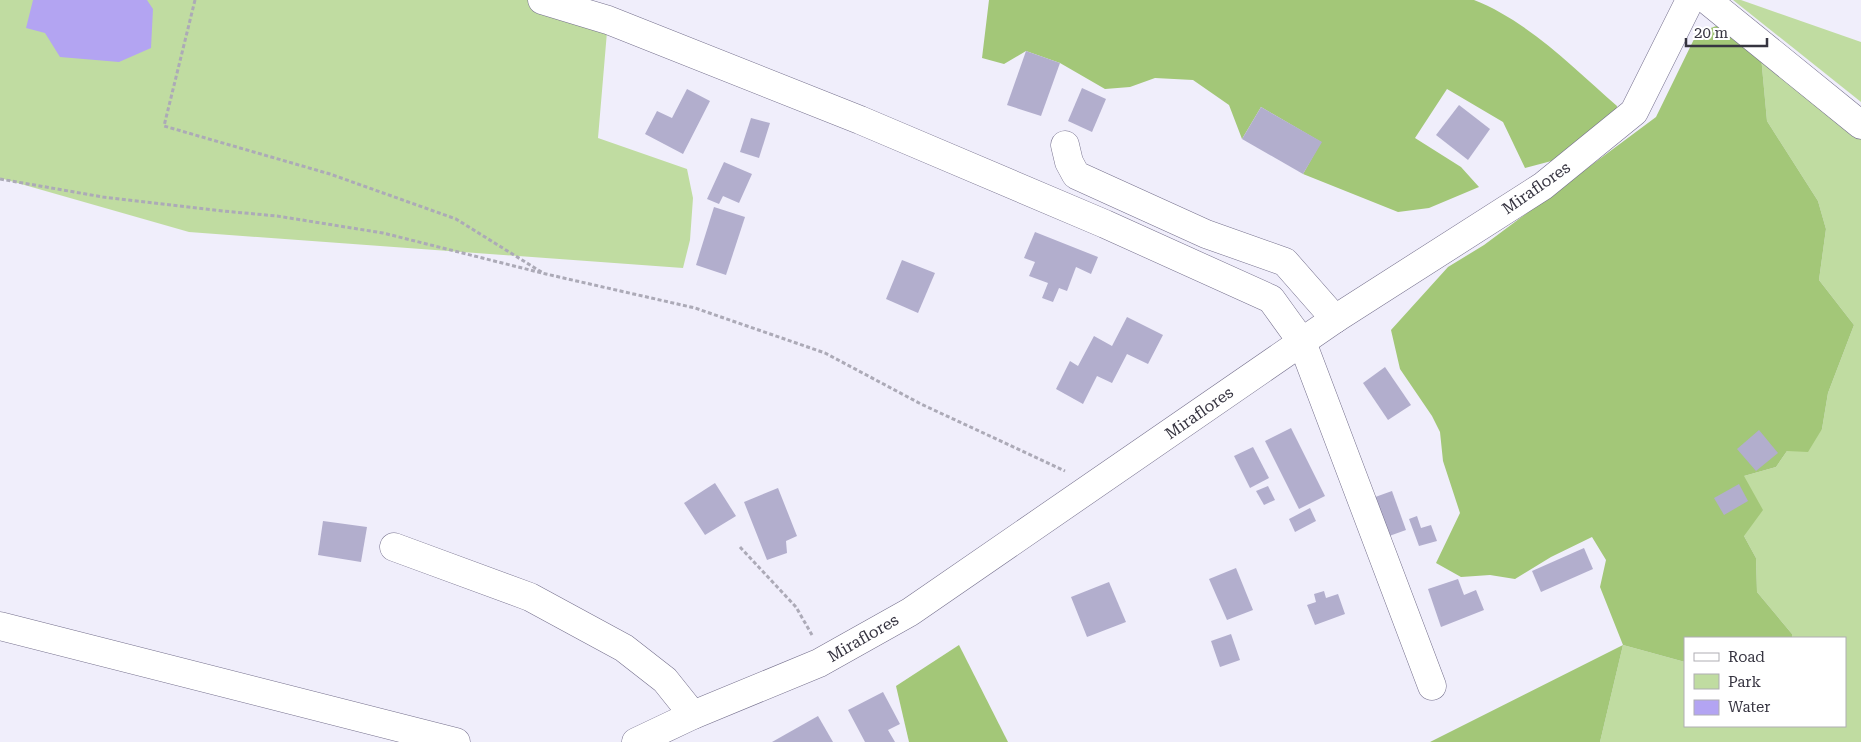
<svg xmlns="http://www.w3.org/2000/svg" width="1861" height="742" viewBox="0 0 1861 742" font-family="'Roboto Serif',serif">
  <rect width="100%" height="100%" fill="#f0eefb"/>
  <g fill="#c0dca1">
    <polygon points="0,0 542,0 608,20 598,138 687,169 693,198 690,240 683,268 189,232 0,178"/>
    <polygon points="1733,0 1741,0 1861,42 1861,102"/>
    <polygon points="1761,56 1861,137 1861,742 1600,742 1623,645 1685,662 1685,726 1845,726 1845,638 1792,638 1792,634 1757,592 1756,558 1744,536 1744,476 1776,467 1787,451 1822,429 1828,393 1854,325 1819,280 1826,229 1818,201 1767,121"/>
  </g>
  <g fill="#a3c778">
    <path d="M 989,0 L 1474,0 C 1528,21 1575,69 1617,106 L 1615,121 L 1559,159 L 1525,168 L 1503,122 L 1447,89 L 1415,138 L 1461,167 L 1479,187 L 1429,208 L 1398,212 L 1303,174 L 1321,142 L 1261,107 L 1242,139 L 1229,105 L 1193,80 L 1155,78 L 1130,87 L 1105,89 L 1060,63 L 1026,51 L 1004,64 L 982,58 Z"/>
    <polygon points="1719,25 1761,56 1767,121 1818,201 1826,229 1819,280 1854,325 1828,393 1822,429 1808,452 1787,451 1776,467 1744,476 1763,510 1744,536 1756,558 1757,592 1792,634 1792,638 1685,638 1685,662 1623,645 1600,742 1430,742 1623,645 1600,587 1606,560 1592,537 1551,557 1515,579 1490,575 1461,577 1436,563 1460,513 1443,461 1440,432 1432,416 1400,369 1391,330 1448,267 1484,245 1656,117 1697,33"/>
    <polygon points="959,645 1008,742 909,742 896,686"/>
  </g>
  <polygon fill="#b3a4f2" points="33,0 147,0 153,9 151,48 119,62 60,57 45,33 26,28"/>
  <g fill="#b2aecd">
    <polygon points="1026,51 1060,63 1041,116 1007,105"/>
    <polygon points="1082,88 1106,99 1092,132 1068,121"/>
    <polygon points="687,89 710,101 683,154 645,134 657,111 672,118"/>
    <polygon points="1459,105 1490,129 1468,160 1436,135"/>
    <polygon points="1261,107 1322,142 1303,174 1242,139"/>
    <polygon points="751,118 770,123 759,158 740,152"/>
    <polygon points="724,162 752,174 739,203 723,196 719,204 707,199"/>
    <polygon points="714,207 745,217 726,275 696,265"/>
    <polygon points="1035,232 1098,257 1091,274 1076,267 1067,291 1059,288 1053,302 1042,298 1048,283 1029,276 1035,262 1024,258"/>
    <polygon points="902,260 935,273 918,313 886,299"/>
    <polygon points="1127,317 1163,335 1148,364 1127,354 1112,383 1097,376 1083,404 1056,389 1070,361 1078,366 1094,336 1112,346"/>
    <polygon points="1385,367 1411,405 1388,420 1363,383"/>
    <polygon points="1291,428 1325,496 1299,509 1265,441"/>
    <polygon points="1759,430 1778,453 1756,471 1737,449"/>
    <polygon points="1253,447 1269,478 1250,488 1234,456"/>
    <polygon points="715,483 736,516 705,535 684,503"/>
    <polygon points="1739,484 1748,501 1724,515 1714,498"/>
    <polygon points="1268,486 1275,500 1264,505 1256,491"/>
    <polygon points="778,488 797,536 786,541 787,553 767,560 744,502"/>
    <polygon points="1392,491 1406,530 1378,540 1364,501"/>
    <polygon points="1310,508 1316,521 1295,532 1289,519"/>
    <polygon points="1417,516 1421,528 1431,525 1437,541 1419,546 1409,519"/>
    <polygon points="323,521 367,527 361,562 318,555"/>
    <polygon points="1584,548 1593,569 1541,592 1532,571"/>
    <polygon points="1236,568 1253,610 1227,620 1209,579"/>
    <polygon points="1458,579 1464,595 1476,590 1484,610 1441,627 1428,589"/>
    <polygon points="1109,582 1126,622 1087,637 1071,597"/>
    <polygon points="1324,591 1326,598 1338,594 1345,614 1315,625 1307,605 1316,602 1314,594"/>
    <polygon points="1231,634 1240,660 1220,667 1211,641"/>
    <polygon points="883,692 900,724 888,730 895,742 865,742 848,710"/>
    <polygon points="818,716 833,742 772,742"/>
  </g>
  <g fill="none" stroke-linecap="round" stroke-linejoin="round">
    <defs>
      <g id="minor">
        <polyline points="542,0 608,20 860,120 1105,224 1271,299 1302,342 1432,686"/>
        <polyline points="1707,0 1861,125"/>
        <polyline points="1065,145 1069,162 1076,175 1206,234 1285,262 1335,319"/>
        <polyline points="394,547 530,597 624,648 665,680 693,715"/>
        <polyline points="0,626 456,742"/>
        <polyline points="636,742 693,715 819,663 910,612 1335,319 1543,186 1634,112 1690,0"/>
      </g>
    </defs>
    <use href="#minor" stroke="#746f8c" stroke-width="29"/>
    <g stroke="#acaab7" stroke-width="3" stroke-dasharray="4 2.5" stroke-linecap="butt">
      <polyline points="195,0 164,126 330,174 456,219 543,273"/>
      <polyline points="0,179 103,197 223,211 277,216 383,233 546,274 695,308 825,353 921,404 1065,471"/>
      <polyline points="740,547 796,607 812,635"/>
    </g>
    <use href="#minor" stroke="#fff" stroke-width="28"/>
  </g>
  <g text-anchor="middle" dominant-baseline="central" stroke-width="4" stroke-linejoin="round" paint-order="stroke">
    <g font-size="16" fill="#363440" stroke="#fff">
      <text transform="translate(1536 188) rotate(-35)">Miraflores</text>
      <text transform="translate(1199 413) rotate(-35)">Miraflores</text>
      <text transform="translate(863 638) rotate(-30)">Miraflores</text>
    </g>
  </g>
  <rect x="1684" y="637" width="162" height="90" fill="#ffffff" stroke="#afaeb3"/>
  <rect x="1694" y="653" width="25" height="8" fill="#ffffff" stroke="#afaeb3"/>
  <text x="1728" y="662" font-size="15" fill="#363440">Road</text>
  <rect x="1694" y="674" width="25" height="15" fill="#c0dca1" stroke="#afaeb3"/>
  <text x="1728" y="687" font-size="15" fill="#363440">Park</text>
  <rect x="1694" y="700" width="25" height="15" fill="#b3a4f2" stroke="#afaeb3"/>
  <text x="1728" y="712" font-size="15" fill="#363440">Water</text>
  <path d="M1686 38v8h81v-8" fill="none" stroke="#363440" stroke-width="2.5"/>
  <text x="1694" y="38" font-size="15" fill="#363440" stroke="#ffffff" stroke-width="4" paint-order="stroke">20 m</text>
</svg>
